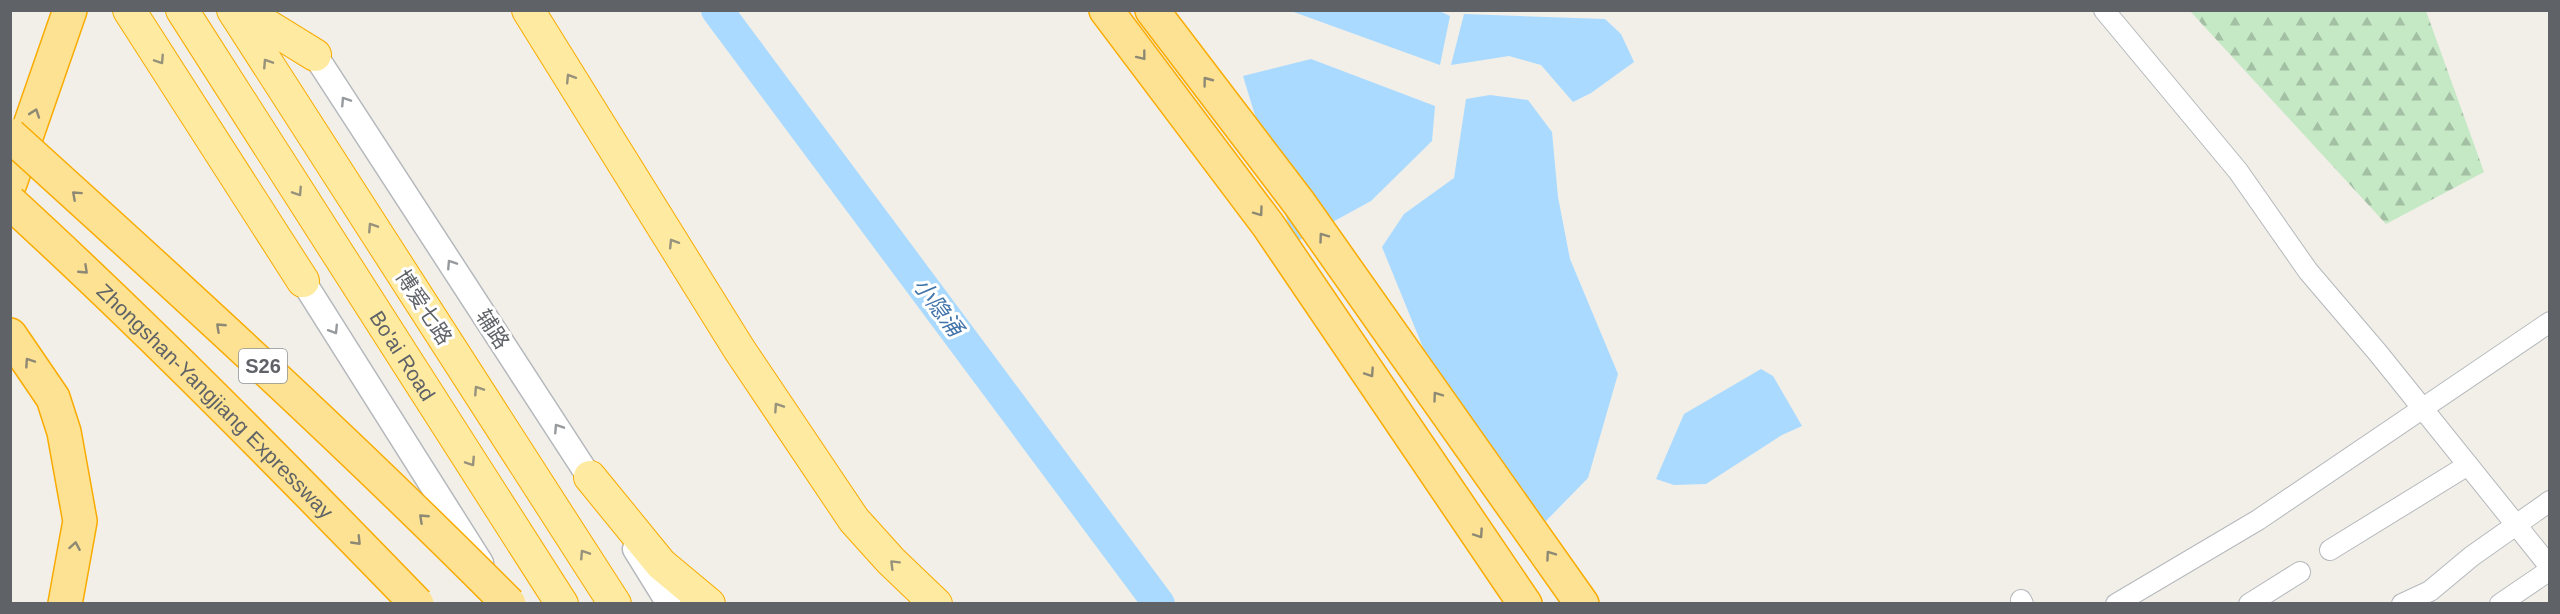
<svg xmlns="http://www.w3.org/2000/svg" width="2560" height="614" viewBox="0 0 2560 614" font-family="Helvetica,'Noto Sans SC',sans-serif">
  <defs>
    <pattern id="forest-firs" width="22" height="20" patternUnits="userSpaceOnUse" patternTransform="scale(1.5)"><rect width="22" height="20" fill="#c5e8c5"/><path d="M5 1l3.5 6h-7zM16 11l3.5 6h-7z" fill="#a3c0a4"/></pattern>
  </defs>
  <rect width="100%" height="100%" fill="#f1efe8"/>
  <polygon fill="url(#forest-firs)" points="2190,11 2426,11 2484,172 2386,224"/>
  <g fill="#aadaff">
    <polygon points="1437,10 1450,16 1440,65 1291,11"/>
    <polygon points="1464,14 1605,19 1621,34 1634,62 1591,93 1573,102 1541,65 1509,56 1451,65"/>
    <polygon points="1311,59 1435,106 1432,141 1371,201 1294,243 1243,76"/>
    <polygon points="1490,95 1528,100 1552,132 1558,197 1570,259 1618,374 1588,478 1543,524 1446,404 1382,247 1404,214 1454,178 1466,99"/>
    <polygon points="1761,369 1773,376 1802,426 1782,435 1706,484 1674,485 1656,479 1684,414"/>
  </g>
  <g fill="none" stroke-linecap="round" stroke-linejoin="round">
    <polyline stroke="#aadaff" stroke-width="32" points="717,10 1159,604"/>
    <defs>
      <g id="minor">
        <polyline points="2104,10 2238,171 2308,271 2378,353 2550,567"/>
        <polyline points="2330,550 2468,465"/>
        <polyline points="2021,600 2023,604"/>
        <polyline points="2116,604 2258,520 2550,322"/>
        <polyline points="2249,604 2300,572"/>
        <polyline points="2402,604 2430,591 2472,556 2550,501"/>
        <polyline points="2500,604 2550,570"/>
      </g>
      <g id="tertiary">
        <polyline points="315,55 599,492"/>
        <polyline points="303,281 481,563"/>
        <polyline points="635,549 669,604"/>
      </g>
      <g id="trunk">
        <polyline points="129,10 303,281"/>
        <path id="s1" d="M 182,10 L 562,604"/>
        <polyline points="233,10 615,604"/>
        <polyline points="242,10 315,55"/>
        <polyline points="528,10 739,349 854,520 891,561 936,604"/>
        <polyline points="590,477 661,564 709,604"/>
      </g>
      <g id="motorway">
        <polyline points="1106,10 1268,225 1525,604"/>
        <polyline points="1152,10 1299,203 1582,604"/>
        <polyline points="10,183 70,10"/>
        <polyline points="10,335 53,398 64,432 80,521 65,604"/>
      </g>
    </defs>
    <use href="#minor" stroke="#b5b8bc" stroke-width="22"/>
    <use href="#tertiary" stroke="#b5b8bc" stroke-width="27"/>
    <use href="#trunk" stroke="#f9ab00" stroke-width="34"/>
    <use href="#motorway" stroke="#f9ab00" stroke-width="36"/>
    <use href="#minor" stroke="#fff" stroke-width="20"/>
    <use href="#tertiary" stroke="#fff" stroke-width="24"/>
    <use href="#trunk" stroke="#feeaa1" stroke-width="32"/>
    <use href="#motorway" stroke="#fde293" stroke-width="33"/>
    <defs>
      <g id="motorway-bridge">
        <path d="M 10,135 C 179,288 348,442 509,604"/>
        <path id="s2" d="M 10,202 C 151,331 284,467 417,604"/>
      </g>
    </defs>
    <use href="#motorway-bridge" stroke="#f9ab00" stroke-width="36" stroke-linecap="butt"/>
    <use href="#motorway-bridge" stroke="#fde293" stroke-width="33"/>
  </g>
  <defs><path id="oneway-chevron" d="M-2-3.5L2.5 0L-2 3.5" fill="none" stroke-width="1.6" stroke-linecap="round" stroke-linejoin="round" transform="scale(1.5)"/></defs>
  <g stroke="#8e8975">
    <use href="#oneway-chevron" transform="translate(1142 56) rotate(52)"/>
    <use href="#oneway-chevron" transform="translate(1207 81) rotate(-127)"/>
    <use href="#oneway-chevron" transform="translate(35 113) rotate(-71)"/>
    <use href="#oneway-chevron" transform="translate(76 195) rotate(-138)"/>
    <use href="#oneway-chevron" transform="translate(1259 212) rotate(54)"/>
    <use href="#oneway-chevron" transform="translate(1323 237) rotate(-126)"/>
    <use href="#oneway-chevron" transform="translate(84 270) rotate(43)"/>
    <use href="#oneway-chevron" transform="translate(220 327) rotate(-137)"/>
    <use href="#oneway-chevron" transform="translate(29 362) rotate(-124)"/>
    <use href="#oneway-chevron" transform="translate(1370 373) rotate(56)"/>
    <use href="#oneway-chevron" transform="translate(1437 396) rotate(-126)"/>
    <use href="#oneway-chevron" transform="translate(423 518) rotate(-137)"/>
    <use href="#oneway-chevron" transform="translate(1479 534) rotate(56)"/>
    <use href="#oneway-chevron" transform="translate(357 541) rotate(46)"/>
    <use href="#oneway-chevron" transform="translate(75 546) rotate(-80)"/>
    <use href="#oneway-chevron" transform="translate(1550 555) rotate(-125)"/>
  </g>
  <g stroke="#97927c">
    <use href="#oneway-chevron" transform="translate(160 60) rotate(57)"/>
    <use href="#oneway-chevron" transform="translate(267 63) rotate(-123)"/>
    <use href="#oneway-chevron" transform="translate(570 78) rotate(-122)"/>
    <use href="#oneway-chevron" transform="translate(298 192) rotate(57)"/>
    <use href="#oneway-chevron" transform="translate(372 227) rotate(-123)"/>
    <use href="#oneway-chevron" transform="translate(673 243) rotate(-122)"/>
    <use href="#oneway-chevron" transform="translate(478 390) rotate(-123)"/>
    <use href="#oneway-chevron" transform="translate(778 407) rotate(-124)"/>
    <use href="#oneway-chevron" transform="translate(471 462) rotate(57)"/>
    <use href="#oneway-chevron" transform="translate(584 554) rotate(-123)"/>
    <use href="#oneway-chevron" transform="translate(894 564) rotate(-135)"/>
  </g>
  <g stroke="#979a9d">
    <use href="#oneway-chevron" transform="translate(345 101) rotate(-123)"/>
    <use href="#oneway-chevron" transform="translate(451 264) rotate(-123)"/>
    <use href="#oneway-chevron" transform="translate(334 330) rotate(58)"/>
    <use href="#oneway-chevron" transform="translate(558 428) rotate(-123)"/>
  </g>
  <g text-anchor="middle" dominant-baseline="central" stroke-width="6" stroke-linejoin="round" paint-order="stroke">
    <rect fill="#fff" stroke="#8f9295" stroke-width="1.5" x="239" y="349" width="48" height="34" rx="4.5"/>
    <g font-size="20" font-weight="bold" fill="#5f6368">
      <text x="263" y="366">S26</text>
    </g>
    <g font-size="21" fill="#5f6368" stroke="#fff">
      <text transform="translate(424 307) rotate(57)">博爱七路</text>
      <text transform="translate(493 329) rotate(57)">辅路</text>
      <text stroke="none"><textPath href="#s1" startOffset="410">Bo'ai Road</textPath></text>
      <text stroke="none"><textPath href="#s2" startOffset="286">Zhongshan-Yangjiang Expressway</textPath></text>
    </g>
    <g font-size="22" font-style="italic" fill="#4174aa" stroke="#fff">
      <text transform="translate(938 307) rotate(53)">小隐涌</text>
    </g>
  </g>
  <rect width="2560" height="614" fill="none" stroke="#5f6368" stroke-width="24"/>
</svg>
